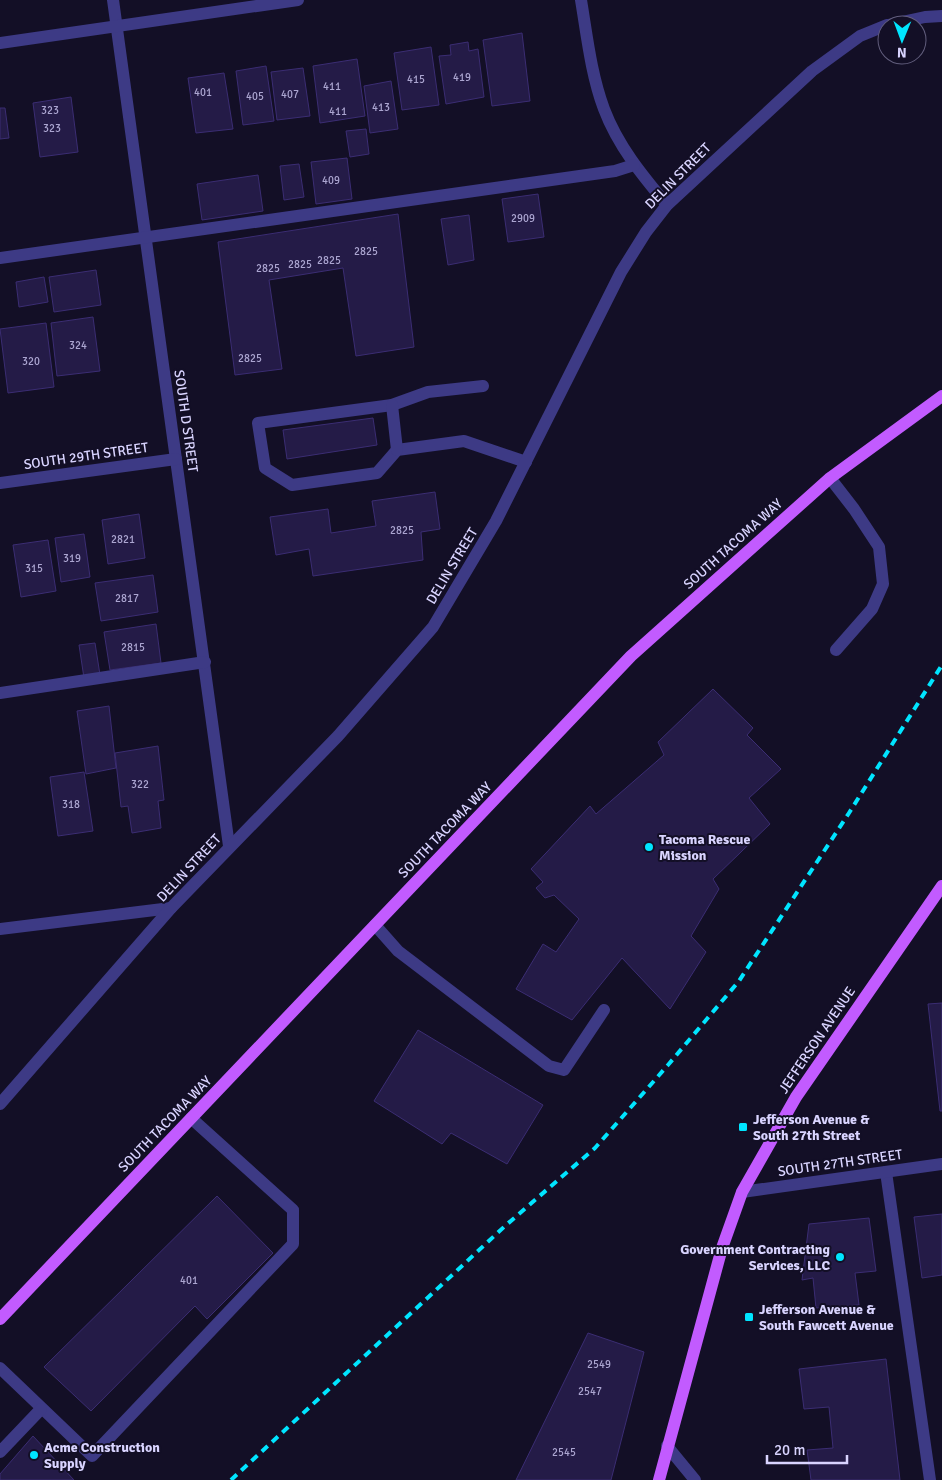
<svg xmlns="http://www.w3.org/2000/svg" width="942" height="1480" viewBox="0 0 942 1480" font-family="Signika,sans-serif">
  <rect width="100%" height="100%" fill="#130f26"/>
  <g fill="#241b47" stroke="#3b2d73">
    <polygon points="522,33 530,101 492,106 483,40"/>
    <polygon points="468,42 469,51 478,49 484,97 446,104 439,56 451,55 450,45"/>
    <polygon points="431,47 439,105 402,110 394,53"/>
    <polygon points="357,59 365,116 320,123 313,66"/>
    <polygon points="266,66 274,121 243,125 236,71"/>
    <polygon points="303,68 310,116 277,120 271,72"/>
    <polygon points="224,73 233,129 196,133 188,78"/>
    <polygon points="391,81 398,129 370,133 364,86"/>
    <polygon points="71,97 78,152 40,157 33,103"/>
    <polygon points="0,108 5,108 9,138 0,139"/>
    <polygon points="366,129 369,154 350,157 346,131"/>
    <polygon points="347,158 352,199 316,204 311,162"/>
    <polygon points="299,164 304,197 284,200 280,166"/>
    <polygon points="258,175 263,211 202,220 197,184"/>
    <polygon points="538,194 544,237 508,242 502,199"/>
    <polygon points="398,214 414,347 356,356 343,268 269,280 282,369 235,375 218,242"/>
    <polygon points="469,215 474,260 448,265 441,219"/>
    <polygon points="96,270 101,305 54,312 49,277"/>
    <polygon points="44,277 48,302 19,307 16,282"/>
    <polygon points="93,317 100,371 57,376 51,323"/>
    <polygon points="46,323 54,387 8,393 0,329"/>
    <polygon points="373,418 377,445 287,459 283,430"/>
    <polygon points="435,492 440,529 421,532 423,560 313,576 309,549 276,555 270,517 328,509 331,533 376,526 372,501"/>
    <polygon points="139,514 145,558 108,564 102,520"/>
    <polygon points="84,534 90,577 61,582 55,538"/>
    <polygon points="48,540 56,591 21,597 13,545"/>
    <polygon points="153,575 158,612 101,621 95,583"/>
    <polygon points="156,624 161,663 110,670 104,632"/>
    <polygon points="95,643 100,675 84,678 79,645"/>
    <polygon points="713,689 753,728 747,735 781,769 749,798 770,824 713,879 719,889 691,936 706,952 670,1009 622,958 572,1020 516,989 543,944 556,952 579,919 554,895 545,898 536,888 543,882 531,869 590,806 596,814 664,755 658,742"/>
    <polygon points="109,706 116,768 86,774 77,711"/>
    <polygon points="158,746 164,800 158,801 161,828 132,833 128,806 121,807 115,753"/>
    <polygon points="84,772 93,831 58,836 50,777"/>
    <polygon points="942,1003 942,1111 940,1111 928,1004"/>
    <polygon points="418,1030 543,1105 507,1164 451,1133 442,1144 374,1101"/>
    <polygon points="217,1196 273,1253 207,1319 195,1306 91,1411 44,1367"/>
    <polygon points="942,1214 942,1275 922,1278 914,1217"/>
    <polygon points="869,1218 876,1271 855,1273 859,1305 816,1308 813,1278 802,1280 809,1224"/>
    <polygon points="588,1333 644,1352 611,1480 516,1480"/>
    <polygon points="886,1359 900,1480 811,1480 807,1450 833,1448 829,1407 804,1409 799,1369"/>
    <polygon points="33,1436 74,1480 0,1480 0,1474"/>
  </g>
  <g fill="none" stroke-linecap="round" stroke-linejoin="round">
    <g stroke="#3d3a85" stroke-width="12">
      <polyline points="113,0 229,846"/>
      <path d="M 581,0 C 587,36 591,74 604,109 C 618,146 642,175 667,205"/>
      <polyline points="888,25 925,17 942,16"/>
      <polyline points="0,43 298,0"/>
      <polyline points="0,258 615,171 634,165"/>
      <polyline points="483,386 428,392 392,405 258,423 265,468 292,485 377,473 397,450 464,441 526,462"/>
      <polyline points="392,405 397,450"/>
      <polyline points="830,478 854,509 879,547 883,584 872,609 836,650"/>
      <polyline points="0,483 176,459"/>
      <polyline points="0,693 205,662"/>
      <polyline points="375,925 398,951 549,1066 564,1070 604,1010"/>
      <polyline points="0,929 171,908"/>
      <polyline points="0,1104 171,908 338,736 433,627 496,521 621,272 646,232 667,205 812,71 860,36 887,25"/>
      <polyline points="886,1172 930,1480"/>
      <polyline points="742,1192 942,1164"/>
      <polyline points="0,1368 92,1456 293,1244 293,1210 191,1118"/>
      <polyline points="667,1446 695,1480"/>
      <polyline points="0,1452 41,1409"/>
    </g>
    <g stroke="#c25bff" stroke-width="12">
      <polyline points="0,1319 631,656 830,478 942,396"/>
      <polyline points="659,1480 722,1248 742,1192 796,1097 942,886"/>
    </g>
    <polyline stroke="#00e5ff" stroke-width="4" stroke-dasharray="8 6" stroke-linecap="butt" points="231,1480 505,1226 595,1148 668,1065 739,981 849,813 942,665"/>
  </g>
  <g fill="#00e5ff" stroke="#130f26" stroke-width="2">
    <circle cx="649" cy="847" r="5"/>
    <rect x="738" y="1122" width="10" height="10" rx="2.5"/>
    <circle cx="840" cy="1257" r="5"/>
    <rect x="744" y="1312" width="10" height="10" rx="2.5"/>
    <circle cx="34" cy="1455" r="5"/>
  </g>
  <g text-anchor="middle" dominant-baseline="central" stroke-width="4" stroke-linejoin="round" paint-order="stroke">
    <g font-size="11" fill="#aca6d1">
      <text x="462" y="77">419</text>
      <text x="416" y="79">415</text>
      <text x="332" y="86">411</text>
      <text x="203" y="92">401</text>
      <text x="290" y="94">407</text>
      <text x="255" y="96">405</text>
      <text x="381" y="107">413</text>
      <text x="50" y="110">323</text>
      <text x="338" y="111">411</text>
      <text x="52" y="128">323</text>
      <text x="331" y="180">409</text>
      <text x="523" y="218">2909</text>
      <text x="366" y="251">2825</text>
      <text x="329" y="260">2825</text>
      <text x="300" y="264">2825</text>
      <text x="268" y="268">2825</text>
      <text x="78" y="345">324</text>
      <text x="250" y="358">2825</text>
      <text x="31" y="361">320</text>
      <text x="402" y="530">2825</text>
      <text x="123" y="539">2821</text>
      <text x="72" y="558">319</text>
      <text x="34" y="568">315</text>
      <text x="127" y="598">2817</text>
      <text x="133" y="647">2815</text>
      <text x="140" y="784">322</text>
      <text x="71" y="804">318</text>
      <text x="189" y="1280">401</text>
      <text x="599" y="1364">2549</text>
      <text x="590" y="1391">2547</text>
      <text x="564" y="1452">2545</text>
    </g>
    <g font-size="14" fill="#d9d4ff" stroke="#130f26">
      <text transform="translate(678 176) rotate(-45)">DELIN STREET</text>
      <text transform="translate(186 421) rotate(82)">SOUTH D STREET</text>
      <text transform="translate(86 456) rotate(-8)">SOUTH 29TH STREET</text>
      <text transform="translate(733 544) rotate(-42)">SOUTH TACOMA WAY</text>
      <text transform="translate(452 566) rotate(-59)">DELIN STREET</text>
      <text transform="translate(445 830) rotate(-46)">SOUTH TACOMA WAY</text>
      <text transform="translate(189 868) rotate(-47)">DELIN STREET</text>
      <text transform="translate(817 1040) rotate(-56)">JEFFERSON AVENUE</text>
      <text transform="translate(165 1124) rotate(-46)">SOUTH TACOMA WAY</text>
      <text transform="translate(840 1163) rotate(-8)">SOUTH 27TH STREET</text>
    </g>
    <g font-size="14" font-weight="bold" fill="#d9d4ff" stroke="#130f26" text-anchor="start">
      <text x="659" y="839">Tacoma Rescue<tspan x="659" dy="16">Mission</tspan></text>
      <text x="753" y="1119">Jefferson Avenue &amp;<tspan x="753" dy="16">South 27th Street</tspan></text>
      <text x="830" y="1249" text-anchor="end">Government Contracting<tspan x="830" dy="16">Services, LLC</tspan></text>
      <text x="759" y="1309">Jefferson Avenue &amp;<tspan x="759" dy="16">South Fawcett Avenue</tspan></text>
      <text x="44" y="1447">Acme Construction<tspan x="44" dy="16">Supply</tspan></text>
    </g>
  </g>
  <g transform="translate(902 40) rotate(181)"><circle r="24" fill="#130f26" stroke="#625e7d"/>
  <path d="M0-4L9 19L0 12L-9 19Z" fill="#00e5ff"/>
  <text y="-8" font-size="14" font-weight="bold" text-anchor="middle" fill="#d9d4ff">N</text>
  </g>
  <path d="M767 1455v8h80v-8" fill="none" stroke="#d9d4ff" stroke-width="2.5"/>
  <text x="774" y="1455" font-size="15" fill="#d9d4ff" stroke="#130f26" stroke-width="4" paint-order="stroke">20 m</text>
</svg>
